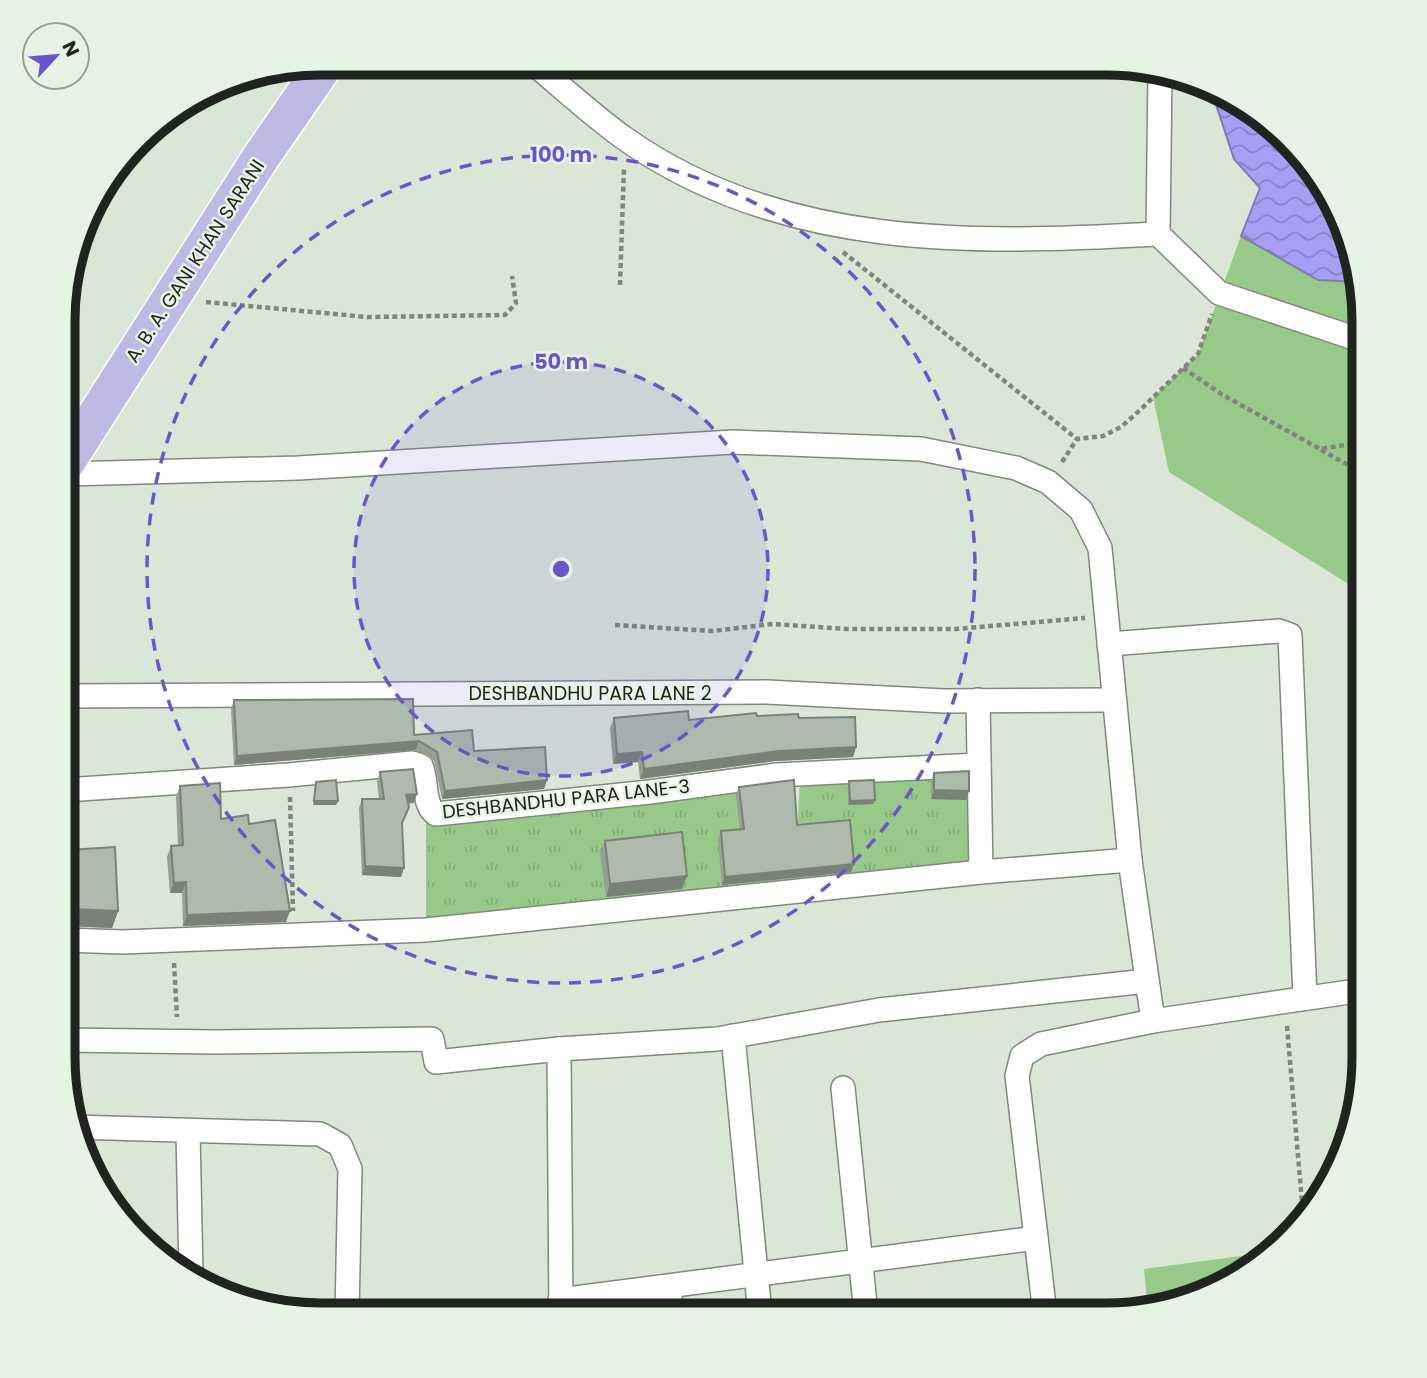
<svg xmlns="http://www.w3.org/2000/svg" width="1427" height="1378" viewBox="0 0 1427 1378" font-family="Poppins,sans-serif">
  <defs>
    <pattern id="grass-tufts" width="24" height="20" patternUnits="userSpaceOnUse" patternTransform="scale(1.75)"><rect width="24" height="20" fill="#97c989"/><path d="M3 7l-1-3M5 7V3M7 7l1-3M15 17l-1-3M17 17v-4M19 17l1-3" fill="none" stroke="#82ac76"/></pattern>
    <pattern id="water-waves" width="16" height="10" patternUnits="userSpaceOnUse" patternTransform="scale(1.75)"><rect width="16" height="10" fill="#a79ff6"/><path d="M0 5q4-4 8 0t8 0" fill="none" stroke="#8781c7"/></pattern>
  </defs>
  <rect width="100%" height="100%" fill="#dae6d6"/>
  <polygon fill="url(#grass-tufts)" points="978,766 979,870 426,930 426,815 748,780 755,820 798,820 800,775"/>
  <g fill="#97c989">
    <polygon points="1241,236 1318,280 1358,282 1363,304 1363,593 1169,472 1153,397 1198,354"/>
    <path d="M 1271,1252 C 1243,1286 1189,1299 1148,1309 L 1144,1269 Z"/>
  </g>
  <path fill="url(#water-waves)" stroke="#7e7ab5" stroke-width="2" d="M 1211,89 C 1262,107 1327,172 1345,224 C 1351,242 1354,263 1358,282 L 1318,280 L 1241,236 L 1260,188 L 1234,159 Z"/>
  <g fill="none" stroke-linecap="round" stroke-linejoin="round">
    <defs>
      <g id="street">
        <path d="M 534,64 C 563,88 593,116 624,138 C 782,250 974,244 1158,234"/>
        <polyline points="1160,72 1158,234 1219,293 1363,341"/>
        <polyline points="67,474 298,468 733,442 921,449 1016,468 1048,482 1081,510 1100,548 1130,860"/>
        <polyline points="1109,644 1279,631 1290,635 1305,997"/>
        <polyline points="66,696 767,692 944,701 1114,700"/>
        <polyline points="978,700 981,872"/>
        <path d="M 65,790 L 289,775 L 412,763 L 421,766 C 428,780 422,805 436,814 L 650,792 L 777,775 L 979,765"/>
        <polyline points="64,940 123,942 426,930 981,872 1130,860 1153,1021 1363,990"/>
        <polyline points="733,1036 760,1314"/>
        <polyline points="64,1040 215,1042 432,1039 436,1062 559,1049 717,1039 879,1010 1147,981"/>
        <polyline points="559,1049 561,1314"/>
        <polyline points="843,1088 866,1314"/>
        <polyline points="74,1127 320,1134 340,1145 350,1169 347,1314"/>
        <polyline points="188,1132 191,1275"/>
        <polyline points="560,1300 1036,1238"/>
        <polyline points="670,1314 670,1287"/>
        <polyline points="1045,1314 1017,1076 1022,1056 1041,1044 1153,1021"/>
      </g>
      <polyline id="primary" points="67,461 261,157 326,63"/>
    </defs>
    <use href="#street" stroke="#7f8a7c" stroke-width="26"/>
    <use href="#primary" stroke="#fff" stroke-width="40"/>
    <g stroke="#7e867b" stroke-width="4.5" stroke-dasharray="5 3.5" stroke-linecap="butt">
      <polyline points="843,252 1077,439"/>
      <polyline points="620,285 624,167"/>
      <polyline points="206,302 367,317 505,315 516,303 512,276"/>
      <polyline points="1183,368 1223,395 1320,449 1363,442"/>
      <polyline points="1321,450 1363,473"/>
      <polyline points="1062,462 1077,439 1103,436 1121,427 1139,411 1198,354 1212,314"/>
      <polyline points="615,625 712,631 773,624 847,629 956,629 1085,618"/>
      <polyline points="290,797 293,911"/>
      <polyline points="174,963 177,1017"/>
      <polyline points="1287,1026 1303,1214"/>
    </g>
    <use href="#street" stroke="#fff" stroke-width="23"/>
    <use href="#primary" stroke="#bdb9e4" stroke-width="37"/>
  </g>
  <g fill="#96a093">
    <polygon points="234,700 414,735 474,751 544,789 442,799 434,761 416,750 234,765 231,709"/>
    <polygon points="757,716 799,718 856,747 853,757 775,761 640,779 638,762 613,764 610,728 614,718 689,720"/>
    <polygon points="380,772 414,803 408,803 402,824 401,877 362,875 359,808 362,799 379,799 377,781"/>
    <polygon points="934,773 969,791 966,800 931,799 931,781"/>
    <polygon points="849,781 875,800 873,804 848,805 848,786"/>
    <polygon points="180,786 221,819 249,824 286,922 183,926 182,893 170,893 167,857 171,846 178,845 176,797"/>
    <polygon points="739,787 854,864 851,872 722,885 718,839 721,831 740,830 736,795"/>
    <polygon points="605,841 682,889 606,897 600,853"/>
    <polygon points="69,850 118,911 112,928 66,926 65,900 67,857"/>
  </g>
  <g fill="#7a8278">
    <polygon points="419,741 416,750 234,765 237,756"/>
    <polygon points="856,747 853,757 775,761 640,779 644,769 779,751"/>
    <polygon points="642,752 638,762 613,764 617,754"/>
    <polygon points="547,780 544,789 442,799 445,791"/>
    <polygon points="934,790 969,791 966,800 931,799"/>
    <polygon points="417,794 414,803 403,804 406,795"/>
    <polygon points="875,800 873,804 848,805 850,801"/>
    <polygon points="314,801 338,801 336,805 313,805"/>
    <polygon points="854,864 851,872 722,885 725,877"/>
    <polygon points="365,866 404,868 401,877 362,875"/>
    <polygon points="687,876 682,889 606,897 610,884"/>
    <polygon points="186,882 182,893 170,893 174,883"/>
    <polygon points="65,884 71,884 65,900 64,900"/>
    <polygon points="72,909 118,911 112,928 66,926"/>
    <polygon points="290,911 286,922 183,926 187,915"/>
  </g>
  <g fill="#aebaab" stroke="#7a8278" stroke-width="2">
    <polygon points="413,699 414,735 472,730 474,751 545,747 547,780 445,791 437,752 419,741 237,756 234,700"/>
    <polygon points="688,711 689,720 756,713 757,716 798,714 799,718 855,717 856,747 779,751 644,769 642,752 617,754 614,718"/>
    <polygon points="413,769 417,794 406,795 409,807 402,823 404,868 365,866 362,799 384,799 380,772"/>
    <polygon points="969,771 969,791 934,790 934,773"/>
    <polygon points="336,780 338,801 314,801 316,782"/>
    <polygon points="794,780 797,825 850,820 854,864 725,877 721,831 744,829 739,787"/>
    <polygon points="874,780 875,800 850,801 849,781"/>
    <polygon points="220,783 221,819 248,815 249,824 275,820 290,911 187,915 186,882 174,883 171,846 183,845 180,786"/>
    <polygon points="682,832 687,876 610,884 605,841"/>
    <polygon points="115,847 118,911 72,909 71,884 65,884 65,857 70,856 69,850"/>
  </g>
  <circle cx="561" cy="569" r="207" fill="#6b55cf" fill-opacity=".12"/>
  <g fill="none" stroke="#6b55cf" stroke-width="3.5" stroke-dasharray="12 9">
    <circle cx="561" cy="569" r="207"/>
    <circle cx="561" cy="569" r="414"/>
  </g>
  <g text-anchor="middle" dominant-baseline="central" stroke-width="5" stroke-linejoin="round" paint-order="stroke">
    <g font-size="19" fill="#1f241e" stroke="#e7f3e4">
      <text transform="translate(195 261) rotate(-57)">A. B. A. GANI KHAN SARANI</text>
      <text x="590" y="693">DESHBANDHU PARA LANE 2</text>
      <text transform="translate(566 799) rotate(-6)">DESHBANDHU PARA LANE-3</text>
    </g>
  </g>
  <path d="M0 0H1427V1378H0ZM321 75H1106A246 246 0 0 1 1352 321V1057A246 246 0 0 1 1106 1303H321A246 246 0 0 1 75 1057V321A246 246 0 0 1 321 75Z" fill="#e7f3e4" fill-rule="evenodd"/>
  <path fill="none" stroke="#1f241e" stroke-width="9" d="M321 75H1106A246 246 0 0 1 1352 321V1057A246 246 0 0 1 1106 1303H321A246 246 0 0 1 75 1057V321A246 246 0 0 1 321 75Z"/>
  <circle cx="561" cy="569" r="10" fill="#6b55cf" stroke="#e7f3e4" stroke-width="3.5"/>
  <g font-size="21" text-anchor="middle" font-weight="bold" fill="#6b55cf" stroke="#e7f3e4" stroke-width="5" stroke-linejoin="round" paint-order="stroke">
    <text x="561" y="162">100 m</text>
    <text x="561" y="369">50 m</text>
  </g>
  <g transform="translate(56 56) rotate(64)"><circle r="33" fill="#e7f3e4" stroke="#97a095" stroke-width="2"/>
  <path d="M0-5L12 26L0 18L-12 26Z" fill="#6b55cf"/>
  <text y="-10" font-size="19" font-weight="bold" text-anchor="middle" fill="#1f241e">N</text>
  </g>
</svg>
